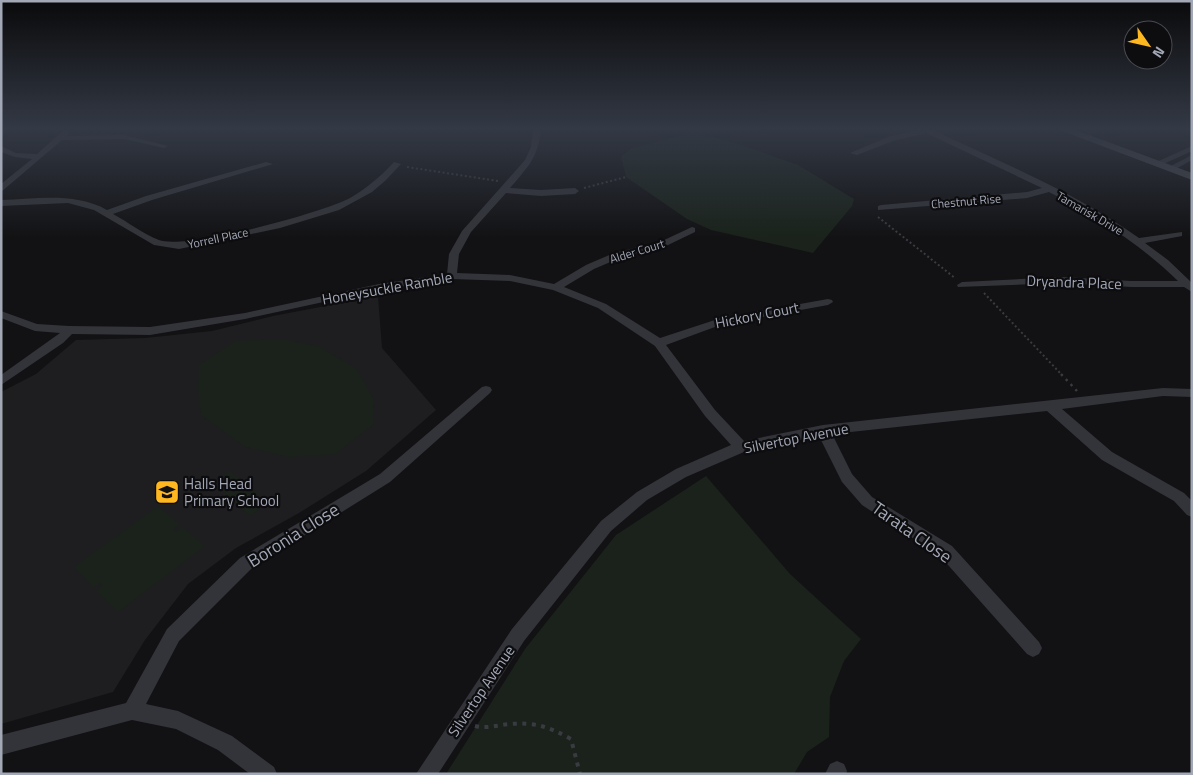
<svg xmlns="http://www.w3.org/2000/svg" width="1193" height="775" viewBox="0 0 1193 775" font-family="'Titillium Web',sans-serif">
  <rect width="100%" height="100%" fill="#121214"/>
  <polygon fill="#1e1e21" points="378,296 382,348 436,410 366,471 299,513 236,548 188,584 145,640 113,692 1,724 1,392 36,374 76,340 145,338 212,331 273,316"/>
  <g fill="#1a221b">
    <polygon points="694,132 742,145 798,165 854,199 852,206 813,253 711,230 687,219 626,177 621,157 630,149"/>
    <polygon points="282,339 320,347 357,369 373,398 374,424 335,454 290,457 245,447 201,415 198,388 199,365 236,341"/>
    <polygon points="230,471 267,503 250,516 213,483"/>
    <polygon points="706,476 790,574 861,639 844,661 830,697 829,737 807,752 794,774 446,774 525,649 616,535"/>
    <polygon points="158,506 179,524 173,530 176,532 182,527 205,546 118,612 96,591 103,585 101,583 94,588 74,567"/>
  </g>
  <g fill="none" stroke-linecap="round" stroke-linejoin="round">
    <g stroke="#393b40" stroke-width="2" stroke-dasharray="2 2.5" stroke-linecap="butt">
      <polyline points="407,167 498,181"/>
      <polyline points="584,188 626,177"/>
      <polyline points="878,217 955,278"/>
      <polyline points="984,293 1062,375"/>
    </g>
    <polyline stroke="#393b40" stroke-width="2.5" stroke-dasharray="2.5 4.5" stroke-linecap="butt" points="1061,374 1077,391"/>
    <path stroke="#393b40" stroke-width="4" stroke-dasharray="4 5.5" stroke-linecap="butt" d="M 475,726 C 487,729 498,725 510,724 C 536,722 549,727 571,739 L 580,774"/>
    <g fill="#333439" fill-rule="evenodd">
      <polygon points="10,129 1,136 2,129"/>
      <path d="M 533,129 L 541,129 C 538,158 528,167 510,188 L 541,190 L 575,188 L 579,191 L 575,194 L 541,196 L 506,193 L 471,232 L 459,254 L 457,273 L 510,275 L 554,284 L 586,265 L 614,253 L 662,241 L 692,227 L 695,228 L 695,232 L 668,245 L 622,257 L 594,269 L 564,287 L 606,304 L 660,338 L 721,318 L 828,299 L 832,300 L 833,302 L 828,305 L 723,324 L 666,345 L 715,410 L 744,441 L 823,425 L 1163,388 L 1192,389 L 1192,397 L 1163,396 L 1062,409 L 1112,452 L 1184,493 L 1192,501 L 1192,517 L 1187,515 L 1174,501 L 1102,460 L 1047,411 L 832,434 L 852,474 L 872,497 L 952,546 L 1039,642 L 1042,648 L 1039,654 L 1033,657 L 1027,654 L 940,556 L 862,505 L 842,482 L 819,436 L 744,452 L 686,477 L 647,500 L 611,531 L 524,641 L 438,774 L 416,774 L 512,629 L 601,521 L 637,492 L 676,469 L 731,445 L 705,416 L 655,346 L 598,308 L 553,290 L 510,281 L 452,279 L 379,290 L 245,319 L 150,335 L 72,334 L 63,343 L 1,385 L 1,375 L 60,333 L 35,331 L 1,318 L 1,311 L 37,324 L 69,326 L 150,327 L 245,313 L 379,284 L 447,274 L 449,254 L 462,231 L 525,160 L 531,147 Z"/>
      <path d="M 920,129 L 930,129 C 1001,162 1075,192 1139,238 L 1182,232 L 1182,236 L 1145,243 L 1168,260 L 1191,282 L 1192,292 L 1184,287 L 1131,287 L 1063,283 L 958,287 L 957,285 L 962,282 L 1063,277 L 1131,281 L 1178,281 C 1140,244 1096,216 1049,192 L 1027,198 L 878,210 L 878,206 L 881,205 L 1027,192 L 1042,188 L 926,133 L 893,141 L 857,155 L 850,153 L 888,137 Z"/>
      <polygon points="63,131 69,131 68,136 124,135 168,146 164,148 124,139 62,140 1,192 1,184 32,159 15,157 1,152 1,146 16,153 37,154"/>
      <polygon points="1192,146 1192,151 1159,166 1152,164"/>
      <polygon points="1192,155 1192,160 1172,171 1165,169"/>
      <path d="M 266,162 L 273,164 L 152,200 L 113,214 C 128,222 143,234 159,240 C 186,250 322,213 350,198 C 367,188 381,176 394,162 L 401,164 L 386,180 L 372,192 L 339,210 L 280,228 L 179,249 L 154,245 L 94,210 L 68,203 L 1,206 L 1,200 C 36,199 75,192 107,210 L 146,196 Z"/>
      <polygon points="486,386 490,387 492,390 490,393 390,482 252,568 179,641 146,704 178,711 232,736 274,767 277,774 250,774 218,750 176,729 132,720 1,755 1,735 126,703 167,629 240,558 380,474 482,387"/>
      <polygon points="837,761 844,764 847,771 846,774 825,774 830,764"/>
    </g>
    <polygon fill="#414349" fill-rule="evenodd" points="1057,129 1073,129 1192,173 1192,180"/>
  </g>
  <linearGradient id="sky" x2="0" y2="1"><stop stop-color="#0a0a0b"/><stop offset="0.54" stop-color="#333945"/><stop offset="1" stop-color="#333945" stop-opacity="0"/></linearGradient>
  <rect width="1193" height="238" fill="url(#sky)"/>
  <defs>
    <symbol id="school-square" viewBox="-11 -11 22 22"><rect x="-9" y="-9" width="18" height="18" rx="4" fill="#ffb71f" stroke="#0d0d0f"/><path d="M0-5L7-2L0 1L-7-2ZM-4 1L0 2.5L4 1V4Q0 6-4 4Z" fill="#111"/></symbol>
  </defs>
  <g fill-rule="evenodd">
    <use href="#school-square" x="153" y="478" width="28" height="28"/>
  </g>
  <g text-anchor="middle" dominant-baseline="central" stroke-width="4.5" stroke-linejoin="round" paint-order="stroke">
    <g font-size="12" fill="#a3a8b6" stroke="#0d0d0f">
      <text transform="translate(966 201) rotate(-5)">Chestnut Rise</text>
      <text transform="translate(1090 213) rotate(30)">Tamarisk Drive</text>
      <text transform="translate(218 238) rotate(-12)">Yorrell Place</text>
      <text transform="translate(637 251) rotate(-17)">Alder Court</text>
    </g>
    <g font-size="15" fill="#a3a8b6" stroke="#0d0d0f">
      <text transform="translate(1074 282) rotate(2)">Dryandra Place</text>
      <text transform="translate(387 288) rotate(-10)">Honeysuckle Ramble</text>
      <text transform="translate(757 315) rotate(-11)">Hickory Court</text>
      <text transform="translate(796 438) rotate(-11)">Silvertop Avenue</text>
      <text transform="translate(481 691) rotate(-56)">Silvertop Avenue</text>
    </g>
    <g font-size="15" fill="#a3a8b6" stroke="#0d0d0f" text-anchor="start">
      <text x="184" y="483">Halls Head<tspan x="184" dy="17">Primary School</tspan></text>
    </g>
    <g font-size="18" fill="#a3a8b6" stroke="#0d0d0f">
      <text transform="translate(912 532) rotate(35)">Tarata Close</text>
      <text transform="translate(293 535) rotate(-32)">Boronia Close</text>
    </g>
  </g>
  <rect width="1193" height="775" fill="none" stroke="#a3a8b6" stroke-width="5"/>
  <g transform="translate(1148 45) rotate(124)"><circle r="24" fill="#0d0d0f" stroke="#494b52"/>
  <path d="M0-4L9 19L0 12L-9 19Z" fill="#ffb71f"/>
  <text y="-8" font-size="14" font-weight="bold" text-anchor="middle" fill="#a3a8b6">N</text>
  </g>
</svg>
